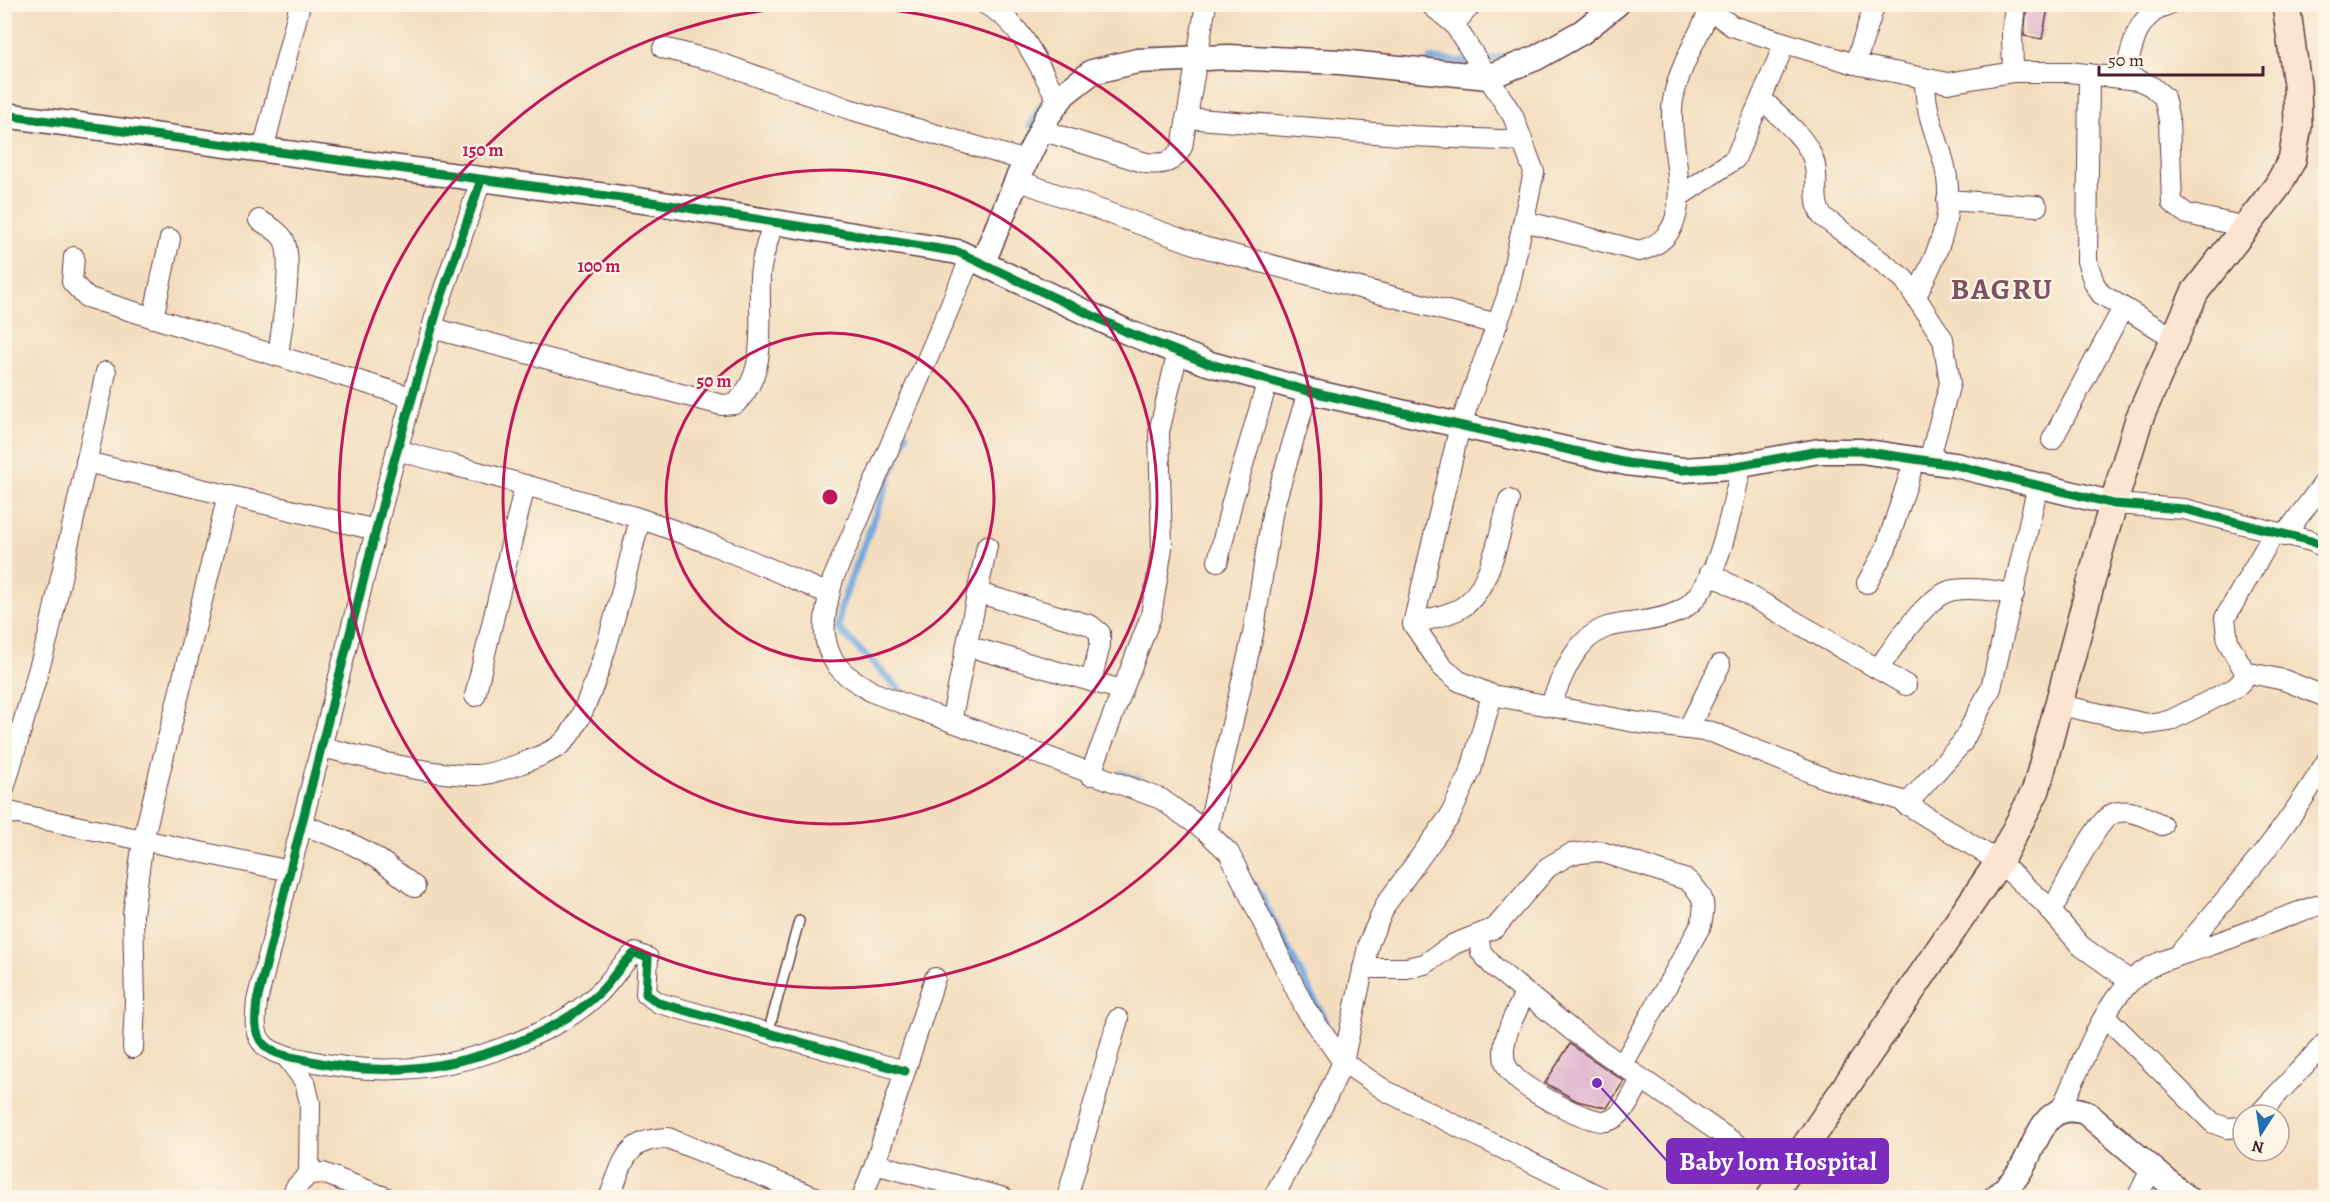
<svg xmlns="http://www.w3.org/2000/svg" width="2330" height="1202" viewBox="0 0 2330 1202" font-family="Alegreya,serif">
  <rect width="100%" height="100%" fill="#fcf5e5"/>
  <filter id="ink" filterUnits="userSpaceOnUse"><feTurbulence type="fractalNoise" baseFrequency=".0167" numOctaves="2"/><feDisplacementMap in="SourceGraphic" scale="12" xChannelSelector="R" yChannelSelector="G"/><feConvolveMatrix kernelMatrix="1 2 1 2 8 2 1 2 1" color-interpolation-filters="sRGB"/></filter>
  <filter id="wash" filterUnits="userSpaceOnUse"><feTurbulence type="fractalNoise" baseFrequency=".008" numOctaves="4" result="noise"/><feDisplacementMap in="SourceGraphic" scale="24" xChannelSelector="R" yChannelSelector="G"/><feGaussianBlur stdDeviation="1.35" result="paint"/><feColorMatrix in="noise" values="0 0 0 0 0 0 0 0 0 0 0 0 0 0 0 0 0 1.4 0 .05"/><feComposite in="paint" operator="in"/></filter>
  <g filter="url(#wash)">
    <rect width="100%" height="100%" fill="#f3ddbe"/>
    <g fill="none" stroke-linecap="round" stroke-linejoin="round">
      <g stroke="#72a8e0" stroke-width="7">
        <polyline points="1147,49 1186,45"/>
        <polyline points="1430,59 1466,62"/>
        <polyline points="1488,60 1515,54"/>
        <polyline points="1030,126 1042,104"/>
        <polyline points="906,434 841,606 838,628 905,695 910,697"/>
        <polyline points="1121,774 1163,789 1203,814"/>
        <polyline points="1219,824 1234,847"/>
        <polyline points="1255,885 1326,1022"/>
      </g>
    </g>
    <g id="blocks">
      <g fill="#deb0cc">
        <polygon points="2027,4 2049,4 2042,39 2024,36"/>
        <polygon points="1570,1044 1624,1081 1607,1108 1577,1101 1545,1083"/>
      </g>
    </g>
  </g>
  <g filter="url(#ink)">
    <use href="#blocks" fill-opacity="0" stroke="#633c41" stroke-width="1.5"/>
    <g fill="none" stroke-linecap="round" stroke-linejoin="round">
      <defs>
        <polyline id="service" points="768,1033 799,921"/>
        <g id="minor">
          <path d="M 985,4 C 1023,23 1038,65 1058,101"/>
          <polyline points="1430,4 1454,24 1513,116 1534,172 1507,297 1460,426 1413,624 1442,667 1459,681 1492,695 1640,723 1712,732 1827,779 1900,800 1999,862 2043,902 2081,946 2130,981"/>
          <polyline points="1709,4 1710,10 1732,26 1785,43 1855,64 1948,83 2013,72 2069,72 2138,80 2151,86 2164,97 2169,120 2172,203 2187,214 2246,227"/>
          <polyline points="1454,24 1472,4"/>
          <polyline points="663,48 714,61 849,109 1026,161"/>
          <polyline points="1855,64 1875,4"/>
          <polyline points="2013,72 2012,33 2015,4"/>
          <polyline points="2089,74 2087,261 2094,283 2101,294 2174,338"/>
          <path d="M 2124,78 C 2133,47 2134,16 2169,4"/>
          <path d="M 1762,99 C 1778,116 1803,134 1812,156 C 1821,175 1811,199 1822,216 L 1904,279 L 1943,339 L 1950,383 L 1929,461"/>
          <polyline points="1186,118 1412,136 1522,141"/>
          <path d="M 1041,130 L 1146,163 C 1163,165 1174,163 1182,147 L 1206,4"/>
          <polyline points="263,150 300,4"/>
          <path d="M 481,180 L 438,307 L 390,475 L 257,1001 C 256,1014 253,1030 261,1041 C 270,1055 292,1057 306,1060 C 394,1081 478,1066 558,1023 C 571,1016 587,1004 598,994 C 612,981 620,964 635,953 L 648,958 L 646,994 L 659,1003 L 905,1071"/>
          <polyline points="1017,180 1203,247 1497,324"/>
          <polyline points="1680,196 1735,159 1785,43"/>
          <polyline points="1947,200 2037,206"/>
          <path d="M 259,220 C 267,225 279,231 284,240 C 294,262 281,330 278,356"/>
          <path d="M 1524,221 L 1639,251 C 1707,234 1665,149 1673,100 C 1678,70 1697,38 1710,10"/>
          <polyline points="74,257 72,282 86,297 411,397"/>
          <path d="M 971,257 L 833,579 C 825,610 816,644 841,670 C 849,679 863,685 872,692 L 1161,799 L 1207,832 L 1229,853 L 1305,1008 L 1343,1062 L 1386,1091 L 1603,1198"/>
          <path d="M 1916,296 C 1939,250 1958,212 1943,159 C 1934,128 1925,112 1925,79"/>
          <polyline points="153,318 170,239"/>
          <path d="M 432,328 L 722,405 L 735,404 C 770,372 758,319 760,276 C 761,258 769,239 773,222"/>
          <polyline points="2052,440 2123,308"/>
          <path d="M 397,450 C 477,472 559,493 638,518 C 703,539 766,567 829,594"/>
          <polyline points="86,462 376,530"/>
          <polyline points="2114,504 2184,509 2311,541 2326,548"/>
          <polyline points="2284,536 2326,480"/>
          <polyline points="1218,561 1232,502 1268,380"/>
          <polyline points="1710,573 1906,685"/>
          <polyline points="1867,583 1886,548 1915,459"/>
          <polyline points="978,593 1090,625 1100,633 1100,645 1091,681"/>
          <path d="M 1413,624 C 1428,619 1447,616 1461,608 C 1490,591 1500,531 1509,500"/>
          <polyline points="967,646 1122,690"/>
          <path d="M 1878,669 C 1893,648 1928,593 1954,590 C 1974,587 1995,591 2014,594"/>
          <polyline points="2245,672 2284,680 2326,697"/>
          <polyline points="475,696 525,485"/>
          <polyline points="2060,705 2147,724 2169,721 2235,688 2243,680 2245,672 2228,642 2225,618 2274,533"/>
          <path d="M 1550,706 C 1562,677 1574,639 1607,627 C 1618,624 1632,623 1643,621 C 1657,619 1675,615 1686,607 C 1722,579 1731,506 1742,465"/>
          <polyline points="951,722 987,546"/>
          <polyline points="1688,729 1720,665"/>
          <path d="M 321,747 C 370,758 423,775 474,775 C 491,776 546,756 560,745 C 595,719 627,567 640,519"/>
          <polyline points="1090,775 1151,616 1162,548 1159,432 1178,351"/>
          <polyline points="4,789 48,637 106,372"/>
          <polyline points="1906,805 1962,743 1991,688 2038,485"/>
          <polyline points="4,811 290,871"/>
          <path d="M 301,825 C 351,840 375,854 415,887"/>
          <polyline points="1207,832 1253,634 1273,509 1308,391"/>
          <path d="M 2051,912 C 2062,892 2093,827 2109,816 C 2125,805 2147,817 2162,825"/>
          <polyline points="1478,936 1481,952 1493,966 1574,1032 1784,1177"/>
          <path d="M 2179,954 C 2231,893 2285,832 2326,762"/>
          <path d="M 1363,968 L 1406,968 L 1425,964 L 1454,944 L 1495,928 L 1548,867 L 1571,854 L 1599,851 L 1687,880 C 1705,896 1706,903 1701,925 L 1622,1066"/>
          <path d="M 1525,993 C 1517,1011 1503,1034 1504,1054 C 1504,1062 1508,1070 1513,1075 C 1525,1090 1589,1124 1607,1121 C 1624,1118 1634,1092 1641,1079"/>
          <polyline points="2105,1016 2213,1123 2227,1128 2243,1127"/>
          <polyline points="133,1048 135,1001 133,914 143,840 228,495"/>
          <polyline points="285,1055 305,1082 310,1103 309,1174"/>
          <path d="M 2061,1109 C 2080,1070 2099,1011 2131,981 C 2151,961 2180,956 2205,947 C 2246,934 2285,915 2326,903"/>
          <polyline points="2258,1115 2326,1042"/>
          <polyline points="875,1164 935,978"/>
          <polyline points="291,1198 296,1187 309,1174 323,1173 387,1198"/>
          <path d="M 609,1198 C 624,1162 624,1139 668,1138 L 817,1198"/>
          <polyline points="862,1198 875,1164 1004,1198"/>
          <polyline points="1067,1198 1118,1019"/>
          <polyline points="1273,1198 1323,1105 1343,1062 1369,942 1386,904 1450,816 1471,770 1492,695"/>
          <polyline points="2137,1198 2152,1167"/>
        </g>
        <g id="tertiary">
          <polyline points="4,115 651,202 958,252 1127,332 1207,363 1308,391 1627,463 1682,470 1731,467 1819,451 1861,451 1955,465 2114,504"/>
          <polyline points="983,262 1017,180 1047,117 1064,94 1092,72 1137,61 1228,57 1340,62 1488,77 1536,58 1582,32 1617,4"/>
          <path d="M 1995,1198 C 2003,1190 2012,1183 2018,1174 C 2038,1146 2041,1098 2085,1112 L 2187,1198"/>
        </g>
        <polyline id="secondary" points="1770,1198 1999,862 2036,790 2099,552 2139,419 2195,292 2277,187 2292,160 2298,126 2297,85 2286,4"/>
      </defs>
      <use href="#service" stroke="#633c41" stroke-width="12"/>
      <use href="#minor" stroke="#633c41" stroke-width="22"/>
      <use href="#tertiary" stroke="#633c41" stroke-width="27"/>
      <use href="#secondary" stroke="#633c41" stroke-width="30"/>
      <use href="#service" stroke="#fff" stroke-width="9"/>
      <use href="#minor" stroke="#fff" stroke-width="20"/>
      <use href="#tertiary" stroke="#fff" stroke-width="24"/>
      <use href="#secondary" stroke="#fce5d0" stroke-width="27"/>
      <defs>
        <g id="cycleway">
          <polyline points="4,115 651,202 958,252 1127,332 1207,363 1308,391 1627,463 1682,470 1731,467 1819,451 1861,451 1955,465 2114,504 2184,509 2311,541 2326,548"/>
          <path d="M 481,180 L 438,307 L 390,475 L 257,1001 C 256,1014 253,1030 261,1041 C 270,1055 292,1057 306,1060 C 394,1081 478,1066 558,1023 C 571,1016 587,1004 598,994 C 612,981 620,964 635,953 L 648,958 L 646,994 L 659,1003 L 905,1071"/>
        </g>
      </defs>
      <use href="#cycleway" stroke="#fcf5e5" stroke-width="13"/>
      <use href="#cycleway" stroke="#00873e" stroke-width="9"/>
    </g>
  </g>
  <g fill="none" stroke="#c2185b" stroke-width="3">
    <circle cx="830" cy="497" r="164"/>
    <circle cx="830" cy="497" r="327"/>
    <circle cx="830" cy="497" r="491"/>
  </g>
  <g text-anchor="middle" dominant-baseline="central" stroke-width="4.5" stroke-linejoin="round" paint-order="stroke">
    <g font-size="30" font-weight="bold" letter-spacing="1.5" fill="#7e5263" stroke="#fcf5e5">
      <text x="2002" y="289">BAGRU</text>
    </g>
  </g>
  <circle cx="830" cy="497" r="9" fill="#c2185b" stroke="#fcf5e5" stroke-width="3"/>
  <g font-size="18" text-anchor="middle" font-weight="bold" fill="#c2185b" stroke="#fcf5e5" stroke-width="4.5" stroke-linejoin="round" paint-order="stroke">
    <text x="483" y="156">150 m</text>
    <text x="599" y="272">100 m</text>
    <text x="714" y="387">50 m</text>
  </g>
  <path fill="none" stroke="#7b2cbf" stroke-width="2" d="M1597 1083L1667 1161"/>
  <circle fill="#7b2cbf" stroke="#fcf5e5" stroke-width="2" cx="1597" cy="1083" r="6"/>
  <rect fill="#7b2cbf" stroke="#7b2cbf" stroke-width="2" x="1667" y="1139" width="221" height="44" rx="6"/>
  <g font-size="26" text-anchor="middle" font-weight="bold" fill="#fff">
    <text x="1778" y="1170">Baby lom Hospital</text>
  </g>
  <rect width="2330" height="1202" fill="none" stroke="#fcf5e5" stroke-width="24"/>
  <g transform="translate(2261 1133) rotate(192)"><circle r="28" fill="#fcf5e5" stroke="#b59f9b" stroke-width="1.5"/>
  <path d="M0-4.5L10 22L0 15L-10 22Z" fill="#1f6fb2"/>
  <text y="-9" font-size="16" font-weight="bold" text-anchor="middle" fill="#4a1f2b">N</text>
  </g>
  <path d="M2099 66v9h164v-9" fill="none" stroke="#4a1f2b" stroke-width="3"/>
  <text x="2108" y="66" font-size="18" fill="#4a1f2b" stroke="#fcf5e5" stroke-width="4.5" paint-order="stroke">50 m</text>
</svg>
